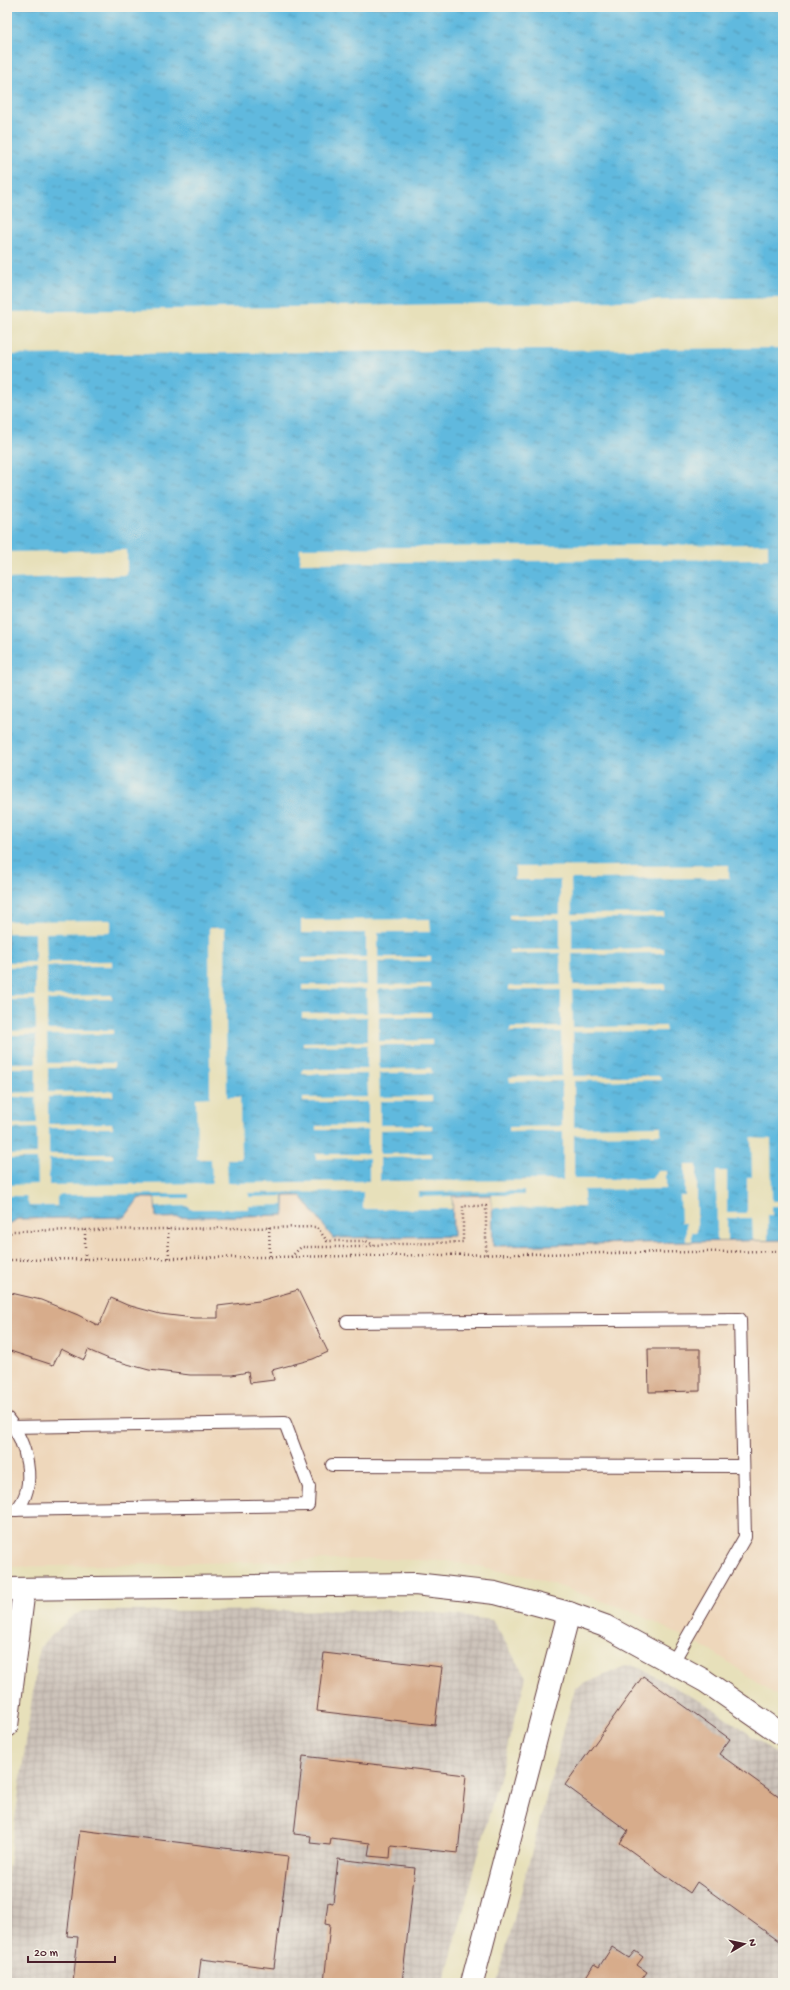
<svg xmlns="http://www.w3.org/2000/svg" width="790" height="1990" viewBox="0 0 790 1990" font-family="'Gochi Hand',sans-serif">
  <defs>
    <pattern id="industrial-grid" width="8" height="8" patternUnits="userSpaceOnUse"><rect width="8" height="8" fill="#ccc2b9"/><path d="M0 4h8M4 0v8" fill="none" stroke="#b1a69f"/></pattern>
    <pattern id="water-ripples" width="26" height="14" patternUnits="userSpaceOnUse"><rect width="26" height="14" fill="#61b9de"/><path d="M2 4q2-2 4 0t4 0M15 11q2-2 4 0t4 0" fill="none" stroke="#5296b4"/></pattern>
  </defs>
  <rect width="100%" height="100%" fill="#f7f3e8"/>
  <filter id="ink" filterUnits="userSpaceOnUse"><feTurbulence type="fractalNoise" baseFrequency=".025" numOctaves="2"/><feDisplacementMap in="SourceGraphic" scale="8" xChannelSelector="R" yChannelSelector="G"/><feConvolveMatrix kernelMatrix="1 2 1 2 8 2 1 2 1" color-interpolation-filters="sRGB"/></filter>
  <filter id="wash" filterUnits="userSpaceOnUse"><feTurbulence type="fractalNoise" baseFrequency=".012" numOctaves="4" result="noise"/><feDisplacementMap in="SourceGraphic" scale="16" xChannelSelector="R" yChannelSelector="G"/><feGaussianBlur stdDeviation="0.9" result="paint"/><feColorMatrix in="noise" values="0 0 0 0 0 0 0 0 0 0 0 0 0 0 0 0 0 1.4 0 .05"/><feComposite in="paint" operator="in"/></filter>
  <g filter="url(#wash)">
    <rect width="100%" height="100%" fill="#e7e0ba"/>
    <polygon fill="#eed7bb" points="492,1195 494,1246 783,1240 783,1700 715,1653 634,1612 535,1578 448,1561 380,1559 7,1567 7,1226 17,1219 125,1217 139,1198 155,1198 156,1218 283,1205 283,1196 302,1196 333,1238 453,1236 452,1196"/>
    <g fill="url(#industrial-grid)">
      <polygon points="415,1610 492,1620 526,1677 444,1983 7,1983 7,1877 39,1648 72,1616 83,1611"/>
      <polygon points="634,1665 711,1707 783,1758 783,1983 497,1983 575,1688 625,1666"/>
    </g>
    <polygon fill="url(#water-ripples)" stroke="#566c84" points="7,7 783,7 783,1240 493,1246 492,1195 452,1196 453,1236 333,1238 301,1196 284,1196 284,1215 156,1218 155,1198 139,1198 125,1217 17,1219 7,1226"/>
    <g fill="#e7e0ba">
      <polygon points="783,298 783,348 7,355 7,312"/>
      <polygon points="768,544 768,559 300,563 300,548"/>
      <polygon points="127,550 127,575 7,579 7,552"/>
      <polygon points="729,865 729,878 571,879 572,914 665,913 664,917 572,919 572,949 664,948 664,953 572,954 573,985 665,984 665,989 572,990 573,1027 665,1026 666,1031 573,1032 573,1076 660,1076 661,1080 574,1081 574,1127 661,1126 661,1134 574,1135 574,1179 651,1179 658,1171 666,1171 666,1189 584,1190 584,1207 492,1208 492,1195 524,1195 524,1191 418,1192 418,1197 452,1196 452,1209 363,1209 363,1192 249,1193 249,1197 283,1196 283,1205 249,1206 249,1209 189,1209 189,1206 156,1207 155,1198 189,1198 189,1194 62,1195 57,1197 57,1206 29,1206 26,1196 7,1196 7,1185 38,1184 37,1159 7,1159 7,1155 37,1154 37,1128 7,1129 7,1124 37,1123 36,1097 7,1097 7,1093 36,1092 36,1068 7,1068 7,1063 36,1063 36,1035 7,1035 7,1031 36,1030 35,1000 7,1000 7,996 35,996 35,967 7,967 7,962 35,962 35,933 7,933 7,921 111,920 111,932 46,933 47,962 112,961 112,966 47,966 47,996 112,995 112,999 47,1000 47,1030 113,1030 113,1034 47,1035 48,1063 114,1063 114,1067 48,1068 48,1092 113,1091 113,1096 48,1097 48,1124 112,1123 113,1128 49,1128 49,1154 113,1154 113,1158 49,1159 49,1185 212,1183 211,1159 197,1159 196,1098 210,1097 209,928 225,928 227,1097 240,1097 241,1159 227,1159 228,1183 369,1181 369,1158 316,1159 316,1154 368,1154 368,1130 316,1130 316,1126 368,1125 368,1102 303,1102 303,1098 368,1097 367,1074 302,1074 303,1069 367,1069 367,1045 303,1046 303,1042 367,1041 367,1017 302,1018 302,1013 367,1013 366,989 302,990 302,985 367,985 366,962 302,962 302,958 366,957 366,933 301,933 301,920 430,919 431,932 378,932 378,957 431,957 431,961 378,962 378,985 431,984 431,988 378,989 379,1012 431,1012 431,1017 379,1017 379,1041 432,1040 432,1045 379,1045 379,1069 431,1068 432,1073 379,1073 380,1097 432,1096 432,1101 380,1101 380,1125 432,1125 432,1129 380,1130 380,1154 432,1153 432,1157 380,1158 380,1181 563,1180 563,1131 509,1132 509,1127 562,1126 562,1081 510,1082 509,1077 562,1076 561,1032 510,1032 510,1028 561,1027 561,990 509,990 509,986 561,985 560,953 509,954 509,950 560,949 560,919 509,919 509,915 560,914 560,880 515,880 515,867"/>
      <polygon points="751,1138 771,1139 772,1201 783,1201 783,1206 772,1206 772,1215 768,1215 768,1240 753,1240 752,1218 727,1218 727,1241 717,1241 716,1171 727,1171 727,1213 747,1213 747,1177 752,1177"/>
      <polygon points="685,1165 697,1165 697,1232 692,1232 692,1241 686,1241 686,1223 681,1223 680,1196 685,1196"/>
    </g>
    <g id="blocks">
      <g fill="#d7ac8b">
        <polygon points="298,1290 328,1352 313,1359 272,1370 274,1380 250,1383 248,1372 232,1375 190,1375 149,1370 109,1359 88,1350 84,1360 61,1349 53,1365 7,1350 7,1292 41,1300 78,1315 99,1326 111,1298 127,1305 160,1314 194,1318 218,1318 218,1306 259,1301"/>
        <polygon points="648,1349 700,1349 700,1391 649,1392"/>
        <polygon points="324,1653 442,1667 435,1725 317,1711"/>
        <polygon points="643,1676 730,1739 719,1754 783,1800 783,1944 697,1882 690,1893 620,1843 628,1831 565,1785"/>
        <polygon points="303,1756 466,1775 458,1853 391,1846 390,1858 368,1856 370,1843 331,1838 330,1845 310,1843 311,1836 294,1834"/>
        <polygon points="80,1830 288,1856 274,1968 201,1959 198,1983 73,1983 78,1937 67,1936"/>
        <polygon points="338,1859 415,1868 402,1983 324,1983 330,1925 325,1924 328,1902 333,1903"/>
        <polygon points="612,1947 629,1958 635,1951 643,1957 637,1965 647,1972 639,1983 582,1983 594,1964 599,1967"/>
      </g>
    </g>
  </g>
  <g filter="url(#ink)">
    <use href="#blocks" fill-opacity="0" stroke="#623c40" stroke-width="1"/>
    <g fill="none" stroke-linecap="round" stroke-linejoin="round">
      <defs>
        <g id="service">
          <polyline points="347,1322 740,1319 745,1537 673,1662"/>
          <path d="M 7,1418 C 26,1441 39,1486 16,1510"/>
          <polyline points="7,1427 285,1423 309,1487 308,1505 7,1510"/>
          <polyline points="332,1465 743,1466"/>
        </g>
        <g id="tertiary">
          <polyline points="7,1589 415,1584 495,1593 569,1613 605,1626 705,1681 783,1735"/>
          <polyline points="7,1726 24,1589"/>
          <polyline points="472,1983 569,1613"/>
        </g>
      </defs>
      <use href="#service" stroke="#623c40" stroke-width="14"/>
      <use href="#tertiary" stroke="#623c40" stroke-width="24"/>
      <g stroke="#623c40" stroke-width="2.5" stroke-dasharray="1 3" stroke-linecap="butt">
        <polyline points="269,1227 270,1257"/>
        <polyline points="168,1229 169,1259"/>
        <polyline points="85,1230 85,1260"/>
        <polyline points="7,1235 13,1231 317,1227 327,1241 366,1241 374,1245 463,1242 463,1206 486,1206 486,1255"/>
        <polyline points="291,1257 301,1247 368,1247 373,1245"/>
        <polyline points="7,1260 783,1251"/>
      </g>
      <use href="#service" stroke="#fff" stroke-width="12"/>
      <use href="#tertiary" stroke="#fff" stroke-width="22"/>
    </g>
  </g>
  <rect width="790" height="1990" fill="none" stroke="#f7f3e8" stroke-width="24"/>
  <g transform="translate(744 1944) rotate(81)" stroke="#f7f3e8" stroke-width="3" paint-order="stroke">
  <path d="M0-3L7 15L0 10L-7 15Z" fill="#4a1f2b"/>
  <text y="-6" font-size="11" font-weight="bold" text-anchor="middle" fill="#4a1f2b">N</text>
  </g>
  <path d="M28 1956v6h87v-6" fill="none" stroke="#4a1f2b" stroke-width="2"/>
  <text x="34" y="1956" font-size="12" fill="#4a1f2b" stroke="#f7f3e8" stroke-width="3" paint-order="stroke">20 m</text>
</svg>
